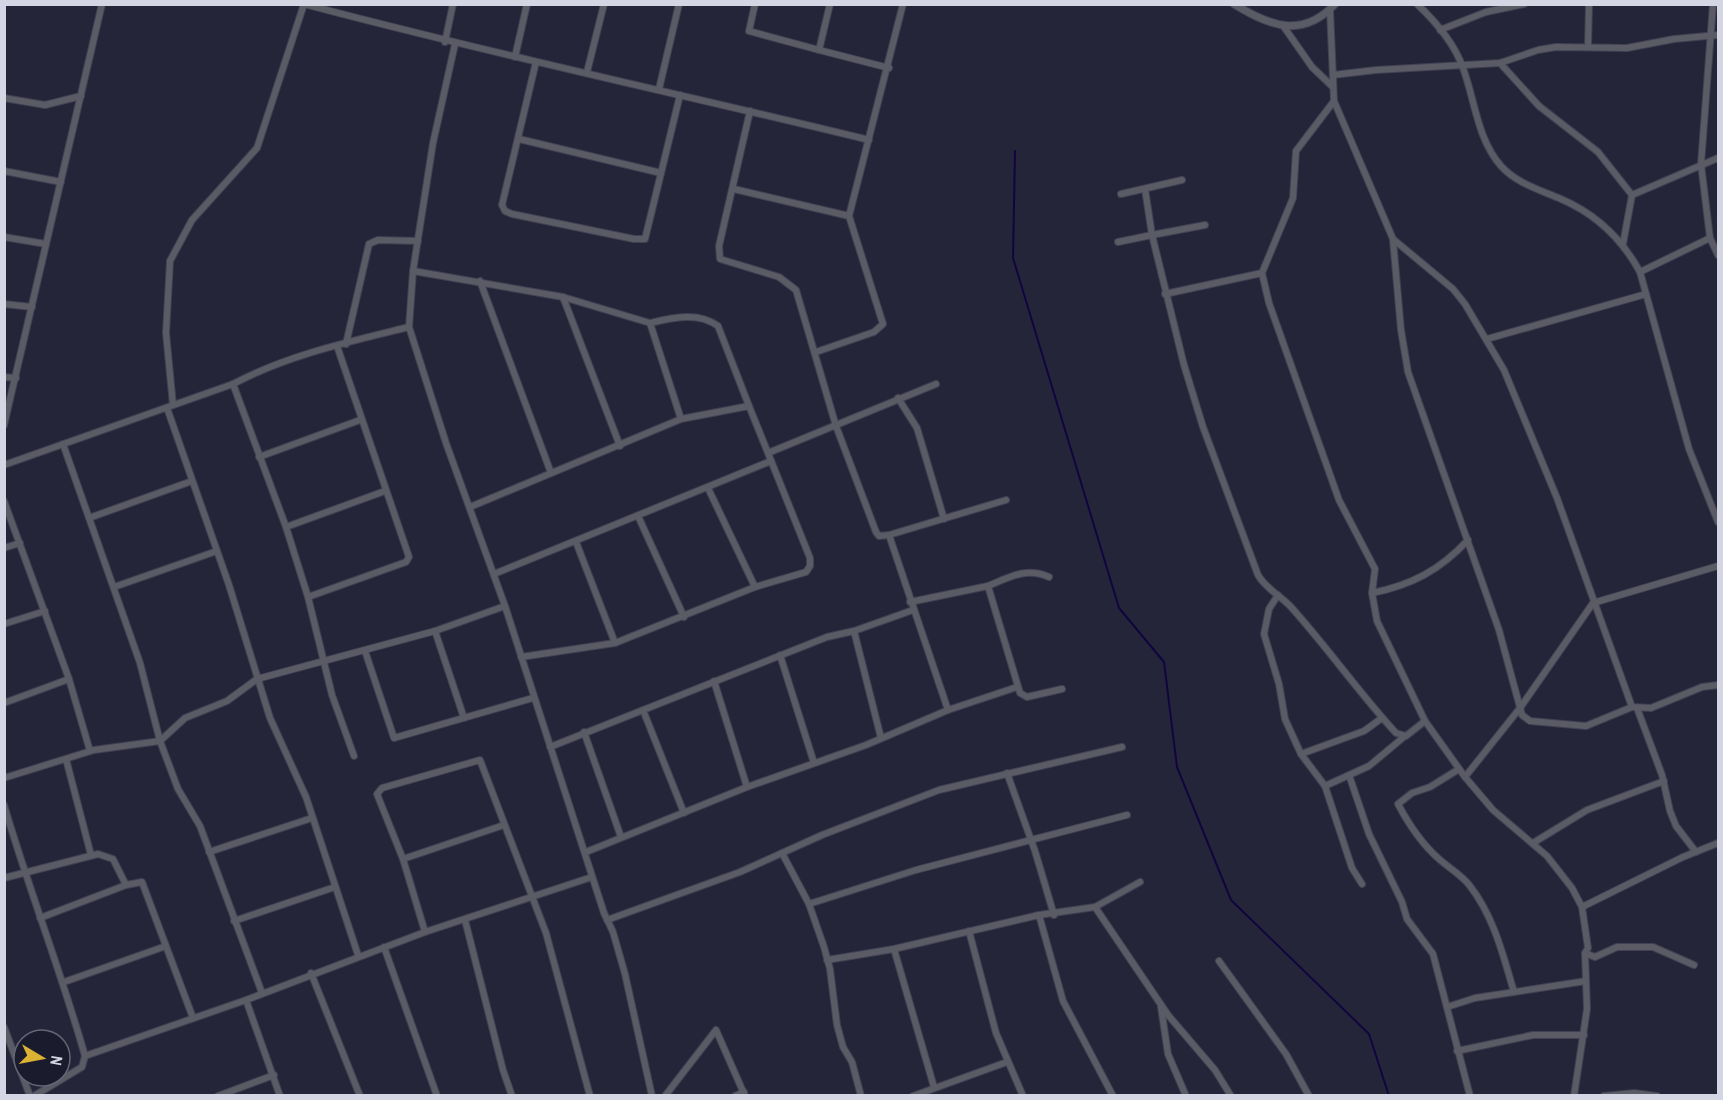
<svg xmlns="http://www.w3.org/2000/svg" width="1723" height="1100" viewBox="0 0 1723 1100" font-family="'Archivo Narrow',sans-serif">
  <rect width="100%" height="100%" fill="#242538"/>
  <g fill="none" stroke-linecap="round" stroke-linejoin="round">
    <polyline stroke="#12053f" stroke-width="2" points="1015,151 1013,258 1119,608 1164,662 1177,767 1231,900 1369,1034 1389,1096"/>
    <defs>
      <g id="minor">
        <path d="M 304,4 C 491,54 681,94 869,140"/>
        <polyline points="755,4 749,31 819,50"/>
        <polyline points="830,4 819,50 889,68"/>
        <path d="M 1417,4 C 1435,21 1455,45 1463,68 C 1475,100 1477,139 1501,166 C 1516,183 1540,190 1561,199 C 1596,214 1622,239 1640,272 L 1689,449 L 1718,522"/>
        <polyline points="1713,4 1701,164 1710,238 1718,255"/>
        <polyline points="1330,10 1334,101 1393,239 1453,289 1465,304 1504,370 1557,498 1632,707 1651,708 1702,687 1718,685"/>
        <polyline points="1284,27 1312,67 1333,87"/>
        <polyline points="1440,30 1486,12 1524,4"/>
        <polyline points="445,42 453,4"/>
        <polyline points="455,44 433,143 413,271 409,327 446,443 505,606 604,913 613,932 625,974 652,1096"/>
        <polyline points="1588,47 1589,4"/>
        <polyline points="515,57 527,4"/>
        <polyline points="536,62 502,205 505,211 512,214 634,239 645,239 680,95"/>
        <polyline points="1500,63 1539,106 1598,152 1632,195 1623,244"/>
        <polyline points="587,72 604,4"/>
        <polyline points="1333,75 1376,70 1500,63 1538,50 1556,47 1627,48 1674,39 1718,35"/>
        <polyline points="659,89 679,4"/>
        <polyline points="4,98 45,105 81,96"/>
        <path d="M 1334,101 L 1296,151 L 1293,198 L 1262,273 L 1269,303 L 1339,500 L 1375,569 L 1372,593 C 1412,585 1440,570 1468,540"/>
        <polyline points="750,111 719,246 720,259 779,277 796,290 836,426 876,532 879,536 889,535 1006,500"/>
        <polyline points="519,139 661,173"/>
        <polyline points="4,171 61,182"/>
        <polyline points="734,189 849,216"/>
        <polyline points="1121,194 1182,180"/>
        <polyline points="1632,195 1718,158"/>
        <path d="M 1205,225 L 1152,235 L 1184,365 L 1203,427 L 1258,575 C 1266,589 1281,596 1291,607 C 1328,648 1359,693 1396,733 L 1406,736 L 1425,721"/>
        <polyline points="4,237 46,244"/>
        <polyline points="1393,240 1401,330 1408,372 1499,630 1522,715 1530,721 1586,726 1632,707"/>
        <polyline points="1118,242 1152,235 1145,189"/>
        <polyline points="413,271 563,297 650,323 681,419"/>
        <polyline points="1640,272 1710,238"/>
        <polyline points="480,281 551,473"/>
        <polyline points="1165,294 1262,273"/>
        <polyline points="563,297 620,446"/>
        <polyline points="4,304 32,307"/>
        <path d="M 650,323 C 671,318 698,311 718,326 L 749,406"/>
        <polyline points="1487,339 1646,294"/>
        <polyline points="346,344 369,244 378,240 418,241"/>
        <polyline points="816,352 874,332 883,324 849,216 903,4"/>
        <polyline points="4,377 16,378"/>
        <polyline points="233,384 286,527 308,597 332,695 354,756"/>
        <polyline points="898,398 917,428 944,519"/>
        <polyline points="173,405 166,333 170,261 192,220 257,148 304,4"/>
        <polyline points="167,408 229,585 270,718 306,797 358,955"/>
        <polyline points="4,425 102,4"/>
        <polyline points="63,444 140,663 160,741 178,789 200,826 262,993"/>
        <polyline points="259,457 360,420"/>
        <path d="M 4,465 L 233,384 C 288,355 348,342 409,327"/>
        <polyline points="708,488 755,587"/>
        <polyline points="4,501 69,679 90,751"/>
        <polyline points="470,507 681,419 749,406 768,453"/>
        <polyline points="638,516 684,617"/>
        <polyline points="89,518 192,481"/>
        <polyline points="286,527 385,491"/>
        <polyline points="889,535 948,710"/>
        <polyline points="576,542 615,643"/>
        <polyline points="4,548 20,543"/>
        <polyline points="494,574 771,461"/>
        <path d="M 988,586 C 1010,577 1026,567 1049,577"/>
        <polyline points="114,587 217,551"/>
        <polyline points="1372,593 1377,621 1425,721 1465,777 1493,810 1547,856 1572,888 1582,907 1588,948 1585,953 1587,1009 1574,1096"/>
        <polyline points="1278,595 1269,609 1264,634 1279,684 1285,719 1301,754 1325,786 1352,868 1362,884"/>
        <polyline points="308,597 406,562 409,557 337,346"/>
        <polyline points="910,602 988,586 1020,693 1027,697 1062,689"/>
        <polyline points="4,624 45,611"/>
        <polyline points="435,631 464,718"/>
        <polyline points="854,631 881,738"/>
        <polyline points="365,651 394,738 533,698"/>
        <polyline points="780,655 814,763"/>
        <polyline points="521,657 615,643 755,587 806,572 810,566 810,558 768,453 936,384"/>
        <polyline points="714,681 747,787"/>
        <polyline points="4,703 69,679"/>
        <polyline points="1637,708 1662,775 1670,811 1676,826 1696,852"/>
        <polyline points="643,710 684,813"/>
        <polyline points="584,732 621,837"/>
        <polyline points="550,747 827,637 854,631 913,610"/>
        <polyline points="1301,754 1364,731 1382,718"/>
        <polyline points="66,759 91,855"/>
        <path d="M 1459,769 L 1430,787 L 1412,793 L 1398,804 C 1408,823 1423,845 1439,859 C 1449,868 1462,875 1470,886 C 1494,917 1503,955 1514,992"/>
        <polyline points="1007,773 1035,851 1054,915"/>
        <polyline points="1349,775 1369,834 1402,902 1407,919 1433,954 1470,1096"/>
        <polyline points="1465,777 1520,708 1593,603 1718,566"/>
        <polyline points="4,778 94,750 160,741 185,718 227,701 257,679 435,631 505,606"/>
        <polyline points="1325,786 1369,766 1405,736"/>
        <path d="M 4,805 C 29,890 61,971 85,1056 L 82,1067 L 34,1096"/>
        <polyline points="1533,843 1587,810 1664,781"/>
        <polyline points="209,852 312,818"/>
        <polyline points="586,852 747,787 866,745 948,710 1017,687"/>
        <polyline points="782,853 809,904 824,947 830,969 837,1025 843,1047 852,1062 861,1096"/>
        <polyline points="403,859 504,825"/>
        <polyline points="4,878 98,854 113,859 126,885"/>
        <polyline points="809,904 916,870 1127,815"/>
        <polyline points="1095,907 1168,1015 1215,1070 1231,1096"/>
        <polyline points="1582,907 1683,857 1718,843"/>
        <polyline points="1039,915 1063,1001 1113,1096"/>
        <polyline points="40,918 126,885 142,882 193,1018"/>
        <polyline points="465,920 503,1070 512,1096"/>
        <polyline points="607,920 740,872 822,835 939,790 1122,747"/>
        <polyline points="234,921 335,887"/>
        <polyline points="969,931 996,1033 1023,1096"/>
        <polyline points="425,932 403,859 377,794 382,788 480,760 546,933 590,1096"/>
        <polyline points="384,947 437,1096"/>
        <polyline points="894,949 934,1087"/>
        <polyline points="1585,953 1595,957 1617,947 1653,947 1694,965"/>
        <polyline points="827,960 894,949 1039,915 1095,907 1140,882"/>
        <polyline points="1219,961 1286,1054 1309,1096"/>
        <polyline points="311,973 360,1096"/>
        <polyline points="64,982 166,946"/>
        <polyline points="246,1000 280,1096"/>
        <polyline points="1161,1007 1168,1054 1186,1096"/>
        <polyline points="1447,1007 1475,998 1586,981"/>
        <polyline points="4,1027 30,1096"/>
        <polyline points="1457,1051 1533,1035 1584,1035"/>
        <polyline points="85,1056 246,1000 425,932 592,877"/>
        <polyline points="218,1096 274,1075"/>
        <polyline points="665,1096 716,1030 745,1096"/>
        <polyline points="735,1096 744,1092"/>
        <polyline points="913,1096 1007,1062"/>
        <polyline points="1604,1096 1634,1093 1657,1096"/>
      </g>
      <path id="tertiary" d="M 1234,4 C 1269,26 1303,39 1335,4"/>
    </defs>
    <use href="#minor" stroke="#404153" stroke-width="8"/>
    <use href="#tertiary" stroke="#404153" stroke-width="9"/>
    <use href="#minor" stroke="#5a5b65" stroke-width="6"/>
    <use href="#tertiary" stroke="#5a5b65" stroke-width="7"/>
  </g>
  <rect width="1723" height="1100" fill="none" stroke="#d5d6e3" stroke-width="12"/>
  <g transform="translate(42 1058) rotate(100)"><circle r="28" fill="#1b1b2e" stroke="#656676" stroke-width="1.5"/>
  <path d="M0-4.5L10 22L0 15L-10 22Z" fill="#dcb233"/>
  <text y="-9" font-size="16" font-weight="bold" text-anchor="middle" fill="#d5d6e3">N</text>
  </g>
</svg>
